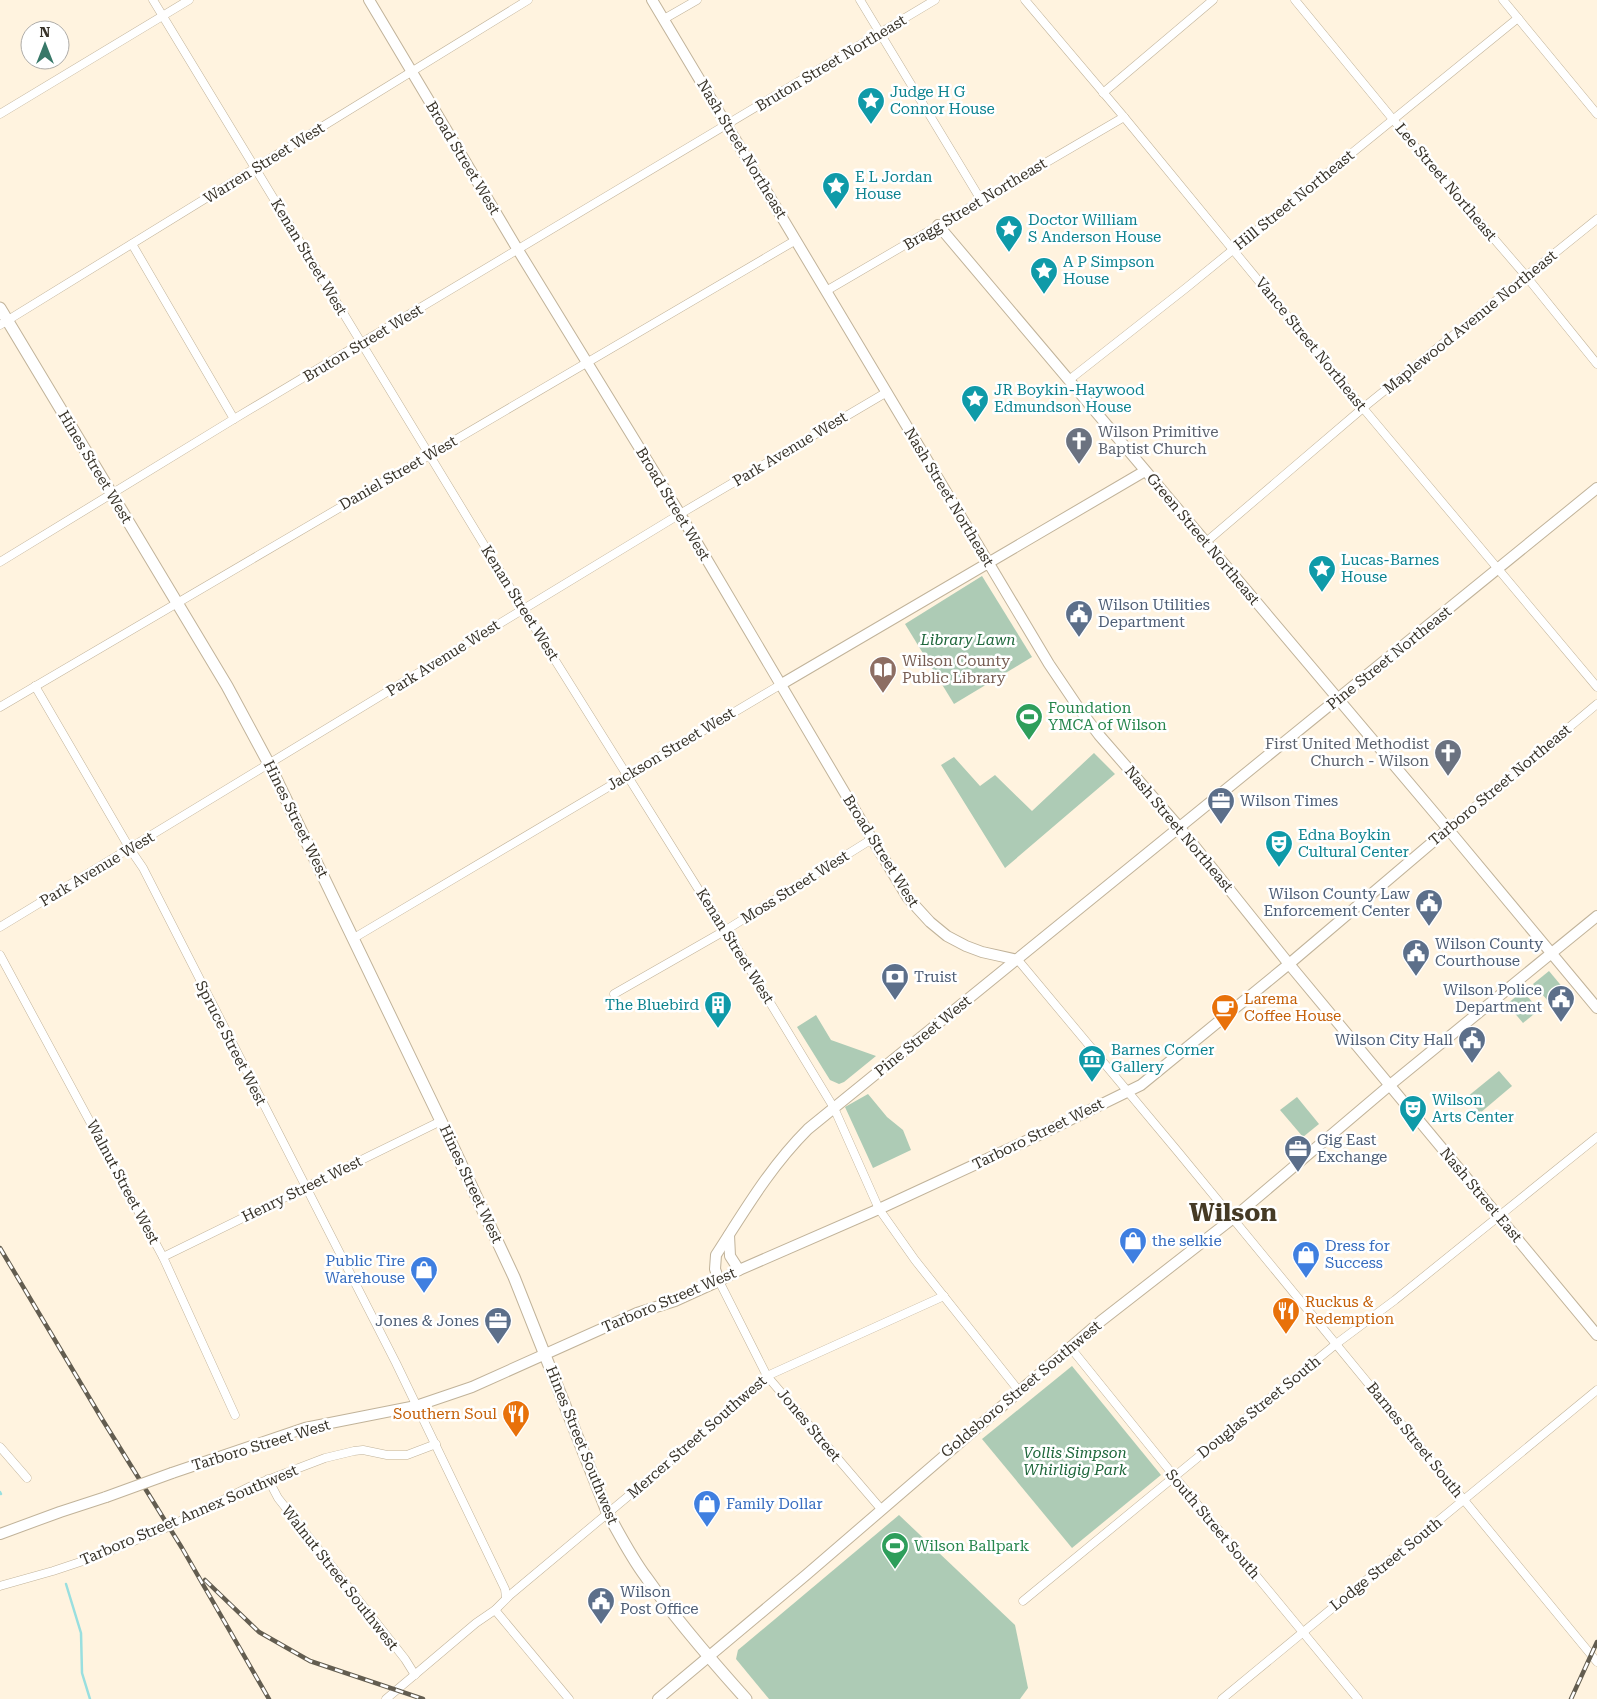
<svg xmlns="http://www.w3.org/2000/svg" width="1597" height="1699" viewBox="0 0 1597 1699" font-family="'Roboto Serif',serif">
  <rect width="100%" height="100%" fill="#fff3df"/>
  <g fill="#adcbb5">
    <polygon points="982,576 1032,657 954,704 905,624"/>
    <polygon points="1094,753 1115,774 1005,868 941,765 954,757 980,786 995,775 1032,811"/>
    <polygon points="1549,971 1564,989 1549,1002 1533,984"/>
    <polygon points="1523,991 1539,1010 1523,1023 1507,1004"/>
    <polygon points="816,1015 831,1040 876,1056 844,1082 839,1084 830,1080 797,1027"/>
    <polygon points="1499,1071 1512,1086 1480,1113 1467,1097"/>
    <polygon points="868,1094 887,1117 903,1130 911,1150 873,1168 845,1107"/>
    <polygon points="1297,1097 1319,1124 1303,1137 1280,1110"/>
    <polygon points="1072,1366 1161,1475 1072,1548 982,1439"/>
    <polygon points="899,1515 1015,1625 1028,1688 1020,1699 769,1699 736,1659 738,1650"/>
  </g>
  <g fill="none" stroke-linecap="round" stroke-linejoin="round">
    <g stroke="#99dfdf" stroke-width="2.5">
      <polyline points="0,1492 1,1494"/>
      <polyline points="66,1584 81,1633 82,1673 90,1699"/>
    </g>
    <defs>
      <g id="street">
        <polyline points="153,0 523,609 707,903 726,930 834,1108 879,1209 915,1260 1019,1391"/>
        <polyline points="860,0 981,200"/>
        <polyline points="1025,0 1124,117 1363,408 1597,687"/>
        <polyline points="1295,0 1428,162 1526,276 1597,364"/>
        <polyline points="1503,0 1597,114"/>
        <polyline points="664,19 697,0"/>
        <polyline points="1103,93 1213,0"/>
        <polyline points="0,114 189,0"/>
        <polyline points="132,244 234,419"/>
        <polyline points="826,291 1124,117"/>
        <polyline points="0,325 528,0"/>
        <polyline points="1069,380 1186,288 1518,18"/>
        <polyline points="1206,542 1363,408 1597,219"/>
        <polyline points="0,562 234,419 935,0"/>
        <polyline points="35,686 130,849 143,868 396,1363 505,1589 506,1598"/>
        <polyline points="0,707 796,240"/>
        <polyline points="1448,829 1597,704"/>
        <polyline points="0,927 680,514 887,392"/>
        <polyline points="354,938 780,685"/>
        <polyline points="0,955 163,1257 235,1415"/>
        <polyline points="1018,960 1179,1153 1597,1662"/>
        <polyline points="614,994 726,930 872,839"/>
        <polyline points="163,1257 441,1121"/>
        <polyline points="719,1281 767,1376 881,1509"/>
        <polyline points="1070,1347 1174,1476 1358,1699"/>
        <polyline points="0,1447 27,1478"/>
        <polyline points="268,1479 278,1498 405,1659 415,1675"/>
        <polyline points="0,1586 53,1571 95,1557 168,1527 249,1487 325,1458 354,1451 363,1450 387,1455 407,1455 436,1444"/>
        <polyline points="1023,1601 1336,1344 1395,1300 1597,1137"/>
        <polyline points="495,1610 569,1699"/>
        <polyline points="386,1699 476,1623 495,1610 510,1595 693,1442 767,1376 944,1296"/>
        <polyline points="1222,1699 1597,1390"/>
      </g>
      <g id="secondary">
        <polyline points="369,0 518,250 680,514 872,839 908,898 930,922 947,936 966,946 982,952 1018,960"/>
        <polyline points="652,0 1049,664 1078,707 1099,735 1180,828 1289,964 1597,1335"/>
        <polyline points="938,225 1448,829 1597,1008"/>
        <polyline points="780,685 1145,471"/>
        <polyline points="729,1235 730,1256 739,1270"/>
        <path d="M 719,1281 L 715,1269 L 716,1255 C 745,1210 770,1167 808,1129 L 1597,488"/>
        <polyline points="172,1473 305,1428 416,1406 472,1387 637,1313 675,1301 719,1281 739,1270 879,1209 1041,1134 1141,1085 1289,964 1448,829"/>
        <polyline points="0,1534 60,1512 106,1497"/>
        <polyline points="658,1699 806,1575 1101,1321 1232,1219 1390,1085 1597,916"/>
      </g>
      <path id="primary" d="M 0,308 L 227,686 L 269,764 L 441,1121 L 514,1277 L 608,1514 C 620,1535 631,1557 646,1577 C 676,1620 711,1660 746,1699"/>
    </defs>
    <use href="#street" stroke="#c1b39a" stroke-width="9"/>
    <use href="#secondary" stroke="#c1b39a" stroke-width="12"/>
    <use href="#primary" stroke="#c1b39a" stroke-width="13"/>
    <use href="#street" stroke="#fff" stroke-width="8"/>
    <use href="#secondary" stroke="#fff" stroke-width="10"/>
    <use href="#primary" stroke="#fff" stroke-width="11"/>
    <defs>
      <g id="rail">
        <polyline points="0,1248 102,1419 182,1548 269,1699"/>
        <polyline points="205,1580 259,1632 310,1661 423,1699"/>
        <polyline points="1571,1699 1597,1642"/>
      </g>
    </defs>
    <use href="#rail" stroke="#635d50" stroke-width="4.5"/>
    <use href="#rail" stroke="#fff" stroke-width="2.5" stroke-dasharray="8" stroke-linecap="butt"/>
    <defs>
      <polyline id="secondary-bridge" points="106,1497 172,1473"/>
    </defs>
    <use href="#secondary-bridge" stroke="#c1b39a" stroke-width="12" stroke-linecap="butt"/>
    <use href="#secondary-bridge" stroke="#fff" stroke-width="10"/>
  </g>
  <defs>
    <symbol id="sight-pin" viewBox="-11 -11 22 30"><path d="M0 17L-7.5 6A9.5 9.5 0 1 1 7.5 6Z" fill="#0f9aa8" stroke="#fff"/><path d="M0-6L1.8-2.2L6-1.7L2.9 1.2L3.7 5.4L0 3.3L-3.7 5.4L-2.9 1.2L-6-1.7L-1.8-2.2Z" fill="#fff"/></symbol>
    <symbol id="church-pin" viewBox="-11 -11 22 30"><path d="M0 17L-7.5 6A9.5 9.5 0 1 1 7.5 6Z" fill="#6b7280" stroke="#fff"/><path d="M-1.2-6h2.4v3.5h3.3v2.4h-3.3V6h-2.4V-.1h-3.3v-2.4h3.3Z" fill="#fff"/></symbol>
    <symbol id="civic-pin" viewBox="-11 -11 22 30"><path d="M0 17L-7.5 6A9.5 9.5 0 1 1 7.5 6Z" fill="#5c6f8a" stroke="#fff"/><path d="M-.6-6.5H3V-4.5H.6V-3L4-1V1h2V6H-6V1h2V-1L-.6-3ZM-1.2 2.5V6h2.4V2.5Z" fill="#fff"/></symbol>
    <symbol id="library-pin" viewBox="-11 -11 22 30"><path d="M0 17L-7.5 6A9.5 9.5 0 1 1 7.5 6Z" fill="#8d6e63" stroke="#fff"/><path d="M-6-4Q-3-5.5-.7-3.5V5Q-3 3-6 4ZM6-4Q3-5.5 .7-3.5V5Q3 3 6 4Z" fill="#fff"/></symbol>
    <symbol id="stadium-pin" viewBox="-11 -11 22 30"><path d="M0 17L-7.5 6A9.5 9.5 0 1 1 7.5 6Z" fill="#2e9e5b" stroke="#fff"/><path d="M0-5a6.5 5 0 1 0 0 10a6.5 5 0 1 0 0-10ZM-3.5-1.8h7v3.6h-7Z" fill="#fff"/></symbol>
    <symbol id="office-pin" viewBox="-11 -11 22 30"><path d="M0 17L-7.5 6A9.5 9.5 0 1 1 7.5 6Z" fill="#5c6f8a" stroke="#fff"/><path d="M-6-3h4V-5.5h4V-3h4V5H-6ZM-1-4.5V-3h2v-1.5ZM-6 0V1H6V0Z" fill="#fff"/></symbol>
    <symbol id="theatre-pin" viewBox="-11 -11 22 30"><path d="M0 17L-7.5 6A9.5 9.5 0 1 1 7.5 6Z" fill="#0f9aa8" stroke="#fff"/><path d="M-5-5.5Q0-4 5-5.5V0Q5 5 0 6Q-5 5-5 0ZM-3.3-2.5H-1v1.5H-3.3ZM1-2.5H3.3v1.5H1ZM-2.8 1Q0 5.5 2.8 1Z" fill="#fff"/></symbol>
    <symbol id="bank-pin" viewBox="-11 -11 22 30"><path d="M0 17L-7.5 6A9.5 9.5 0 1 1 7.5 6Z" fill="#5c6f8a" stroke="#fff"/><path d="M-6-4H6V4H-6ZM0-2.3a2.3 2.3 0 1 0 0 4.6a2.3 2.3 0 1 0 0-4.6Z" fill="#fff"/></symbol>
    <symbol id="building-pin" viewBox="-11 -11 22 30"><path d="M0 17L-7.5 6A9.5 9.5 0 1 1 7.5 6Z" fill="#0f9aa8" stroke="#fff"/><path d="M-4-6H4V6H1V3H-1V6H-4ZM-2.5-4.3h1.7v1.8h-1.7ZM.8-4.3h1.7v1.8H.8ZM-2.5-1h1.7V.8h-1.7ZM.8-1h1.7V.8H.8Z" fill="#fff"/></symbol>
    <symbol id="cafe-pin" viewBox="-11 -11 22 30"><path d="M0 17L-7.5 6A9.5 9.5 0 1 1 7.5 6Z" fill="#e8710a" stroke="#fff"/><path d="M-5.5-4.5H6V0H3Q3 3.5 0 3.5H-2.5Q-5.5 3.5-5.5 0ZM3-3.2v2h1.7v-2ZM-6 4.5H4V6H-6Z" fill="#fff"/></symbol>
    <symbol id="museum-pin" viewBox="-11 -11 22 30"><path d="M0 17L-7.5 6A9.5 9.5 0 1 1 7.5 6Z" fill="#0f9aa8" stroke="#fff"/><path d="M0-6L6-3V-2H-6V-3ZM-5-1h2V3h-2ZM-1-1h2V3h-2ZM3-1h2V3H3ZM-6 4H6V6H-6Z" fill="#fff"/></symbol>
    <symbol id="shop-pin" viewBox="-11 -11 22 30"><path d="M0 17L-7.5 6A9.5 9.5 0 1 1 7.5 6Z" fill="#3f7fe0" stroke="#fff"/><path d="M-5-2.5h2.3a2.7 3.5 0 0 1 5.4 0H5L5.5 6h-11ZM-1.5-2.5h3a1.5 2.3 0 0 0-3 0Z" fill="#fff"/></symbol>
    <symbol id="restaurant-pin" viewBox="-11 -11 22 30"><path d="M0 17L-7.5 6A9.5 9.5 0 1 1 7.5 6Z" fill="#e8710a" stroke="#fff"/><path d="M-5-6h1v4h1v-4h1v4h1v-4h1v5L-1.5 .5V6h-2V.5L-5-1ZM5-6V6H3V1.5H1.5Q1.5-4 5-6Z" fill="#fff"/></symbol>
  </defs>
  <g fill-rule="evenodd">
    <use href="#sight-pin" x="855" y="85" width="32" height="43"/>
    <use href="#sight-pin" x="820" y="170" width="32" height="43"/>
    <use href="#sight-pin" x="993" y="213" width="32" height="43"/>
    <use href="#sight-pin" x="1028" y="255" width="32" height="43"/>
    <use href="#sight-pin" x="959" y="383" width="32" height="43"/>
    <use href="#church-pin" x="1063" y="425" width="32" height="43"/>
    <use href="#sight-pin" x="1306" y="553" width="32" height="43"/>
    <use href="#civic-pin" x="1063" y="598" width="32" height="43"/>
    <use href="#library-pin" x="867" y="654" width="32" height="43"/>
    <use href="#stadium-pin" x="1013" y="701" width="32" height="43"/>
    <use href="#church-pin" x="1432" y="737" width="32" height="43"/>
    <use href="#office-pin" x="1205" y="785" width="32" height="43"/>
    <use href="#theatre-pin" x="1263" y="828" width="32" height="43"/>
    <use href="#civic-pin" x="1413" y="887" width="32" height="43"/>
    <use href="#civic-pin" x="1400" y="937" width="32" height="43"/>
    <use href="#bank-pin" x="879" y="961" width="32" height="43"/>
    <use href="#civic-pin" x="1545" y="983" width="32" height="43"/>
    <use href="#building-pin" x="702" y="989" width="32" height="43"/>
    <use href="#cafe-pin" x="1209" y="992" width="32" height="43"/>
    <use href="#civic-pin" x="1456" y="1024" width="32" height="43"/>
    <use href="#museum-pin" x="1076" y="1043" width="32" height="43"/>
    <use href="#theatre-pin" x="1397" y="1093" width="32" height="43"/>
    <use href="#office-pin" x="1282" y="1133" width="32" height="43"/>
    <use href="#shop-pin" x="1117" y="1225" width="32" height="43"/>
    <use href="#shop-pin" x="1290" y="1239" width="32" height="43"/>
    <use href="#shop-pin" x="408" y="1254" width="32" height="43"/>
    <use href="#restaurant-pin" x="1270" y="1295" width="32" height="43"/>
    <use href="#office-pin" x="482" y="1305" width="32" height="43"/>
    <use href="#restaurant-pin" x="500" y="1398" width="32" height="43"/>
    <use href="#shop-pin" x="691" y="1488" width="32" height="43"/>
    <use href="#stadium-pin" x="879" y="1530" width="32" height="43"/>
    <use href="#civic-pin" x="585" y="1585" width="32" height="43"/>
  </g>
  <g text-anchor="middle" dominant-baseline="central" stroke-width="5" stroke-linejoin="round" paint-order="stroke">
    <g font-size="15" fill="#383329" stroke="#fff">
      <text transform="translate(831 63) rotate(-31)">Bruton Street Northeast</text>
      <text transform="translate(742 149) rotate(59)">Nash Street Northeast</text>
      <text transform="translate(463 158) rotate(59)">Broad Street West</text>
      <text transform="translate(264 163) rotate(-32)">Warren Street West</text>
      <text transform="translate(1446 182) rotate(50)">Lee Street Northeast</text>
      <text transform="translate(1294 200) rotate(-39)">Hill Street Northeast</text>
      <text transform="translate(975 204) rotate(-31)">Bragg Street Northeast</text>
      <text transform="translate(309 257) rotate(59)">Kenan Street West</text>
      <text transform="translate(1470 322) rotate(-39)">Maplewood Avenue Northeast</text>
      <text transform="translate(363 343) rotate(-31)">Bruton Street West</text>
      <text transform="translate(1311 344) rotate(51)">Vance Street Northeast</text>
      <text transform="translate(790 449) rotate(-31)">Park Avenue West</text>
      <text transform="translate(95 467) rotate(59)">Hines Street West</text>
      <text transform="translate(398 473) rotate(-30)">Daniel Street West</text>
      <text transform="translate(949 497) rotate(59)">Nash Street Northeast</text>
      <text transform="translate(673 504) rotate(59)">Broad Street West</text>
      <text transform="translate(1203 539) rotate(50)">Green Street Northeast</text>
      <text transform="translate(520 603) rotate(58)">Kenan Street West</text>
      <text transform="translate(443 658) rotate(-32)">Park Avenue West</text>
      <text transform="translate(1389 658) rotate(-39)">Pine Street Northeast</text>
      <text transform="translate(671 749) rotate(-31)">Jackson Street West</text>
      <text transform="translate(1500 785) rotate(-40)">Tarboro Street Northeast</text>
      <text transform="translate(296 819) rotate(64)">Hines Street West</text>
      <text transform="translate(1179 829) rotate(50)">Nash Street Northeast</text>
      <text transform="translate(881 851) rotate(58)">Broad Street West</text>
      <text transform="translate(97 869) rotate(-31)">Park Avenue West</text>
      <text transform="translate(795 887) rotate(-32)">Moss Street West</text>
      <text transform="translate(735 946) rotate(58)">Kenan Street West</text>
      <text transform="translate(923 1036) rotate(-39)">Pine Street West</text>
      <text transform="translate(231 1043) rotate(63)">Spruce Street West</text>
      <text transform="translate(1038 1134) rotate(-26)">Tarboro Street West</text>
      <text transform="translate(123 1182) rotate(62)">Walnut Street West</text>
      <text transform="translate(471 1184) rotate(65)">Hines Street West</text>
      <text transform="translate(302 1189) rotate(-26)">Henry Street West</text>
      <text transform="translate(1481 1195) rotate(50)">Nash Street East</text>
      <text transform="translate(669 1300) rotate(-23)">Tarboro Street West</text>
      <text transform="translate(1021 1389) rotate(-40)">Goldsboro Street Southwest</text>
      <text transform="translate(1259 1407) rotate(-39)">Douglas Street South</text>
      <text transform="translate(809 1425) rotate(50)">Jones Street</text>
      <text transform="translate(697 1437) rotate(-41)">Mercer Street Southwest</text>
      <text transform="translate(1415 1440) rotate(51)">Barnes Street South</text>
      <text transform="translate(261 1445) rotate(-17)">Tarboro Street West</text>
      <text transform="translate(582 1445) rotate(68)">Hines Street Southwest</text>
      <text transform="translate(189 1515) rotate(-23)">Tarboro Street Annex Southwest</text>
      <text transform="translate(1213 1524) rotate(50)">South Street South</text>
      <text transform="translate(1386 1564) rotate(-39)">Lodge Street South</text>
      <text transform="translate(340 1578) rotate(52)">Walnut Street Southwest</text>
    </g>
    <g font-size="15" fill="#0d838f" stroke="#fff" text-anchor="start">
      <text x="890" y="92">Judge H G<tspan x="890" dy="17">Connor House</tspan></text>
      <text x="855" y="177">E L Jordan<tspan x="855" dy="17">House</tspan></text>
      <text x="1028" y="220">Doctor William<tspan x="1028" dy="17">S Anderson House</tspan></text>
      <text x="1063" y="262">A P Simpson<tspan x="1063" dy="17">House</tspan></text>
      <text x="994" y="390">JR Boykin-Haywood<tspan x="994" dy="17">Edmundson House</tspan></text>
      <text x="1341" y="560">Lucas-Barnes<tspan x="1341" dy="17">House</tspan></text>
      <text x="1298" y="835">Edna Boykin<tspan x="1298" dy="17">Cultural Center</tspan></text>
      <text x="699" y="1005" text-anchor="end">The Bluebird</text>
      <text x="1111" y="1050">Barnes Corner<tspan x="1111" dy="17">Gallery</tspan></text>
      <text x="1432" y="1100">Wilson<tspan x="1432" dy="17">Arts Center</tspan></text>
    </g>
    <g font-size="15" fill="#5b616d" stroke="#fff" text-anchor="start">
      <text x="1098" y="432">Wilson Primitive<tspan x="1098" dy="17">Baptist Church</tspan></text>
      <text x="1429" y="744" text-anchor="end">First United Methodist<tspan x="1429" dy="17">Church - Wilson</tspan></text>
    </g>
    <g font-size="15" fill="#4e5e75" stroke="#fff" text-anchor="start">
      <text x="1098" y="605">Wilson Utilities<tspan x="1098" dy="17">Department</tspan></text>
      <text x="1240" y="801">Wilson Times</text>
      <text x="1410" y="894" text-anchor="end">Wilson County Law<tspan x="1410" dy="17">Enforcement Center</tspan></text>
      <text x="1435" y="944">Wilson County<tspan x="1435" dy="17">Courthouse</tspan></text>
      <text x="914" y="977">Truist</text>
      <text x="1542" y="990" text-anchor="end">Wilson Police<tspan x="1542" dy="17">Department</tspan></text>
      <text x="1453" y="1040" text-anchor="end">Wilson City Hall</text>
      <text x="1317" y="1140">Gig East<tspan x="1317" dy="17">Exchange</tspan></text>
      <text x="479" y="1321" text-anchor="end">Jones &amp; Jones</text>
      <text x="620" y="1592">Wilson<tspan x="620" dy="17">Post Office</tspan></text>
    </g>
    <g font-size="15" font-style="italic" fill="#1d663a" stroke="#fff">
      <text x="968" y="640">Library Lawn</text>
      <text x="1075" y="1453">Vollis Simpson<tspan x="1075" dy="17">Whirligig Park</tspan></text>
    </g>
    <g font-size="15" fill="#785e54" stroke="#fff" text-anchor="start">
      <text x="902" y="661">Wilson County<tspan x="902" dy="17">Public Library</tspan></text>
    </g>
    <g font-size="15" fill="#27864d" stroke="#fff" text-anchor="start">
      <text x="1048" y="708">Foundation<tspan x="1048" dy="17">YMCA of Wilson</tspan></text>
      <text x="914" y="1546">Wilson Ballpark</text>
    </g>
    <g font-size="15" fill="#c56008" stroke="#fff" text-anchor="start">
      <text x="1244" y="999">Larema<tspan x="1244" dy="17">Coffee House</tspan></text>
      <text x="1305" y="1302">Ruckus &amp;<tspan x="1305" dy="17">Redemption</tspan></text>
      <text x="497" y="1414" text-anchor="end">Southern Soul</text>
    </g>
    <g font-size="15" fill="#366cbe" stroke="#fff" text-anchor="start">
      <text x="1152" y="1241">the selkie</text>
      <text x="1325" y="1246">Dress for<tspan x="1325" dy="17">Success</tspan></text>
      <text x="405" y="1261" text-anchor="end">Public Tire<tspan x="405" dy="17">Warehouse</tspan></text>
      <text x="726" y="1504">Family Dollar</text>
    </g>
    <g font-size="25" font-weight="bold" fill="#453a25" stroke="#fff">
      <text x="1233" y="1212">Wilson</text>
    </g>
  </g>
  <g transform="translate(45 45)"><circle r="24" fill="#ffffff" stroke="#afada9"/>
  <path d="M0-4L9 19L0 12L-9 19Z" fill="#377868"/>
  <text y="-8" font-size="14" font-weight="bold" text-anchor="middle" fill="#383329">N</text>
  </g>
</svg>
